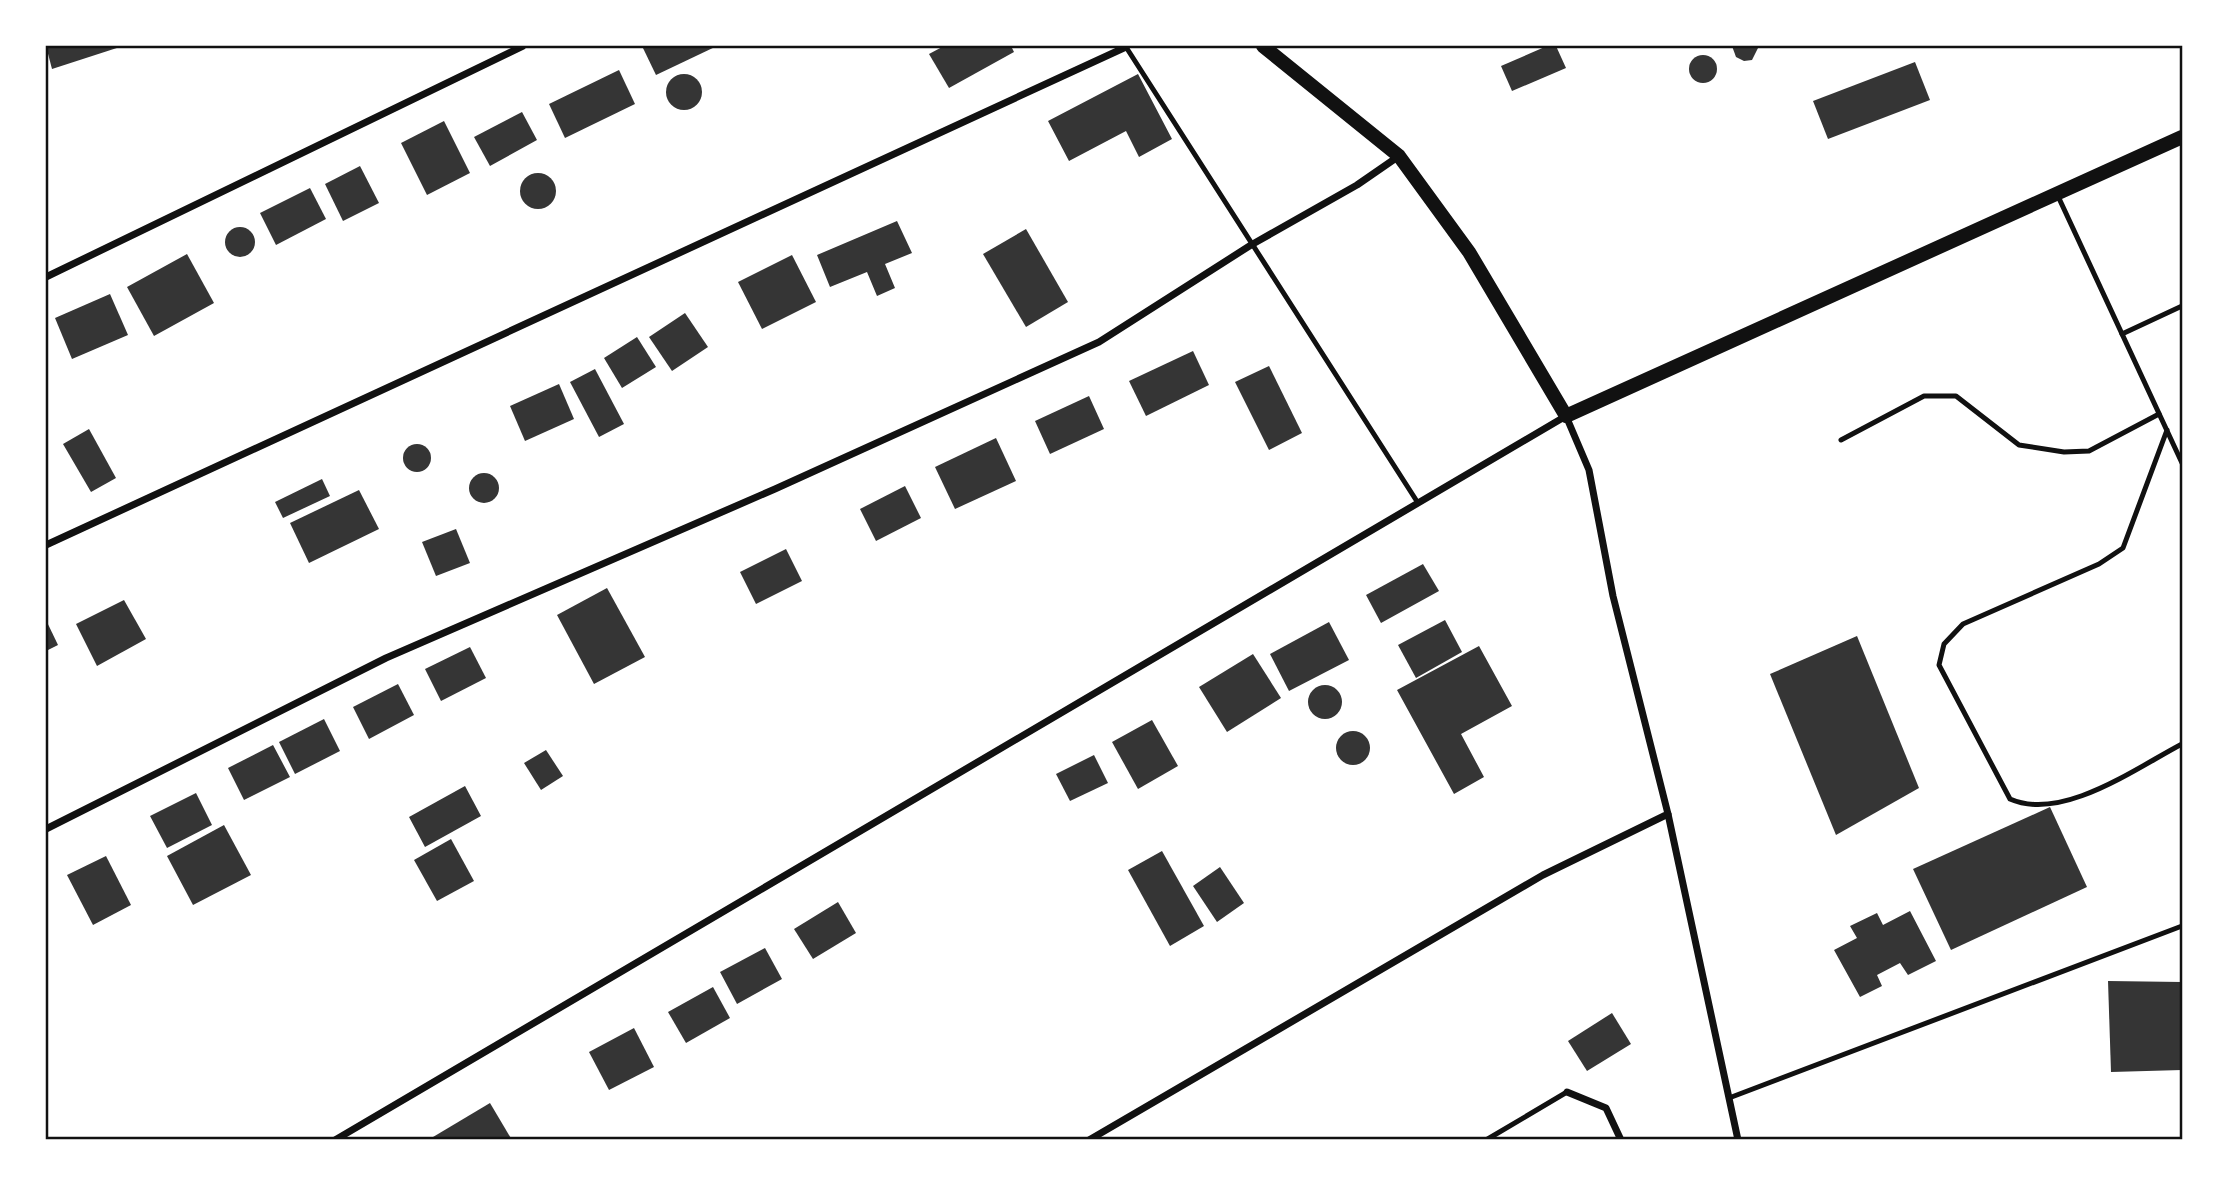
<svg xmlns="http://www.w3.org/2000/svg" width="2228" height="1185" viewBox="0 0 2228 1185" font-family="Helvetica,sans-serif">
  <rect width="100%" height="100%" fill="#fff"/>
  <g fill="#353535">
    <polygon points="46,46 123,46 52,69"/>
    <polygon points="642,46 717,46 656,75"/>
    <polygon points="944,46 1011,46 1014,52 949,88 929,54"/>
    <polygon points="1547,46 1556,46 1566,68 1512,91 1501,66"/>
    <polygon points="1732,46 1759,46 1752,60 1744,61 1736,57"/>
    <circle cx="1703" cy="69" r="14"/>
    <polygon points="1915,62 1930,100 1828,139 1813,101"/>
    <polygon points="619,70 635,104 565,138 549,104"/>
    <polygon points="1138,74 1172,139 1139,157 1126,131 1069,161 1048,121"/>
    <circle cx="684" cy="92" r="18"/>
    <polygon points="522,112 537,140 490,166 474,137"/>
    <polygon points="444,121 470,173 427,195 401,143"/>
    <polygon points="360,166 379,203 343,221 325,184"/>
    <circle cx="538" cy="191" r="18"/>
    <polygon points="310,188 326,219 276,245 260,213"/>
    <polygon points="897,221 912,253 885,264 895,288 877,296 867,272 830,287 817,255"/>
    <circle cx="240" cy="242" r="15"/>
    <polygon points="1026,229 1068,302 1026,327 983,254"/>
    <polygon points="187,254 214,303 154,336 127,287"/>
    <polygon points="792,255 816,302 762,329 738,282"/>
    <polygon points="110,294 128,335 72,359 55,318"/>
    <polygon points="685,313 708,347 672,371 649,337"/>
    <polygon points="637,337 656,367 622,388 604,358"/>
    <polygon points="1193,351 1209,385 1146,416 1129,381"/>
    <polygon points="1269,366 1302,433 1269,450 1235,382"/>
    <polygon points="595,369 624,424 599,437 570,382"/>
    <polygon points="559,384 574,419 525,441 510,406"/>
    <polygon points="1089,396 1104,429 1050,454 1035,421"/>
    <polygon points="89,429 116,478 91,492 63,444"/>
    <polygon points="996,438 1016,481 955,509 935,467"/>
    <circle cx="417" cy="458" r="14"/>
    <circle cx="484" cy="488" r="15"/>
    <polygon points="322,479 330,496 283,518 275,502"/>
    <polygon points="905,486 921,518 876,541 860,509"/>
    <polygon points="359,490 379,529 309,563 290,523"/>
    <polygon points="456,529 470,563 436,576 422,542"/>
    <polygon points="786,549 802,581 756,604 740,572"/>
    <polygon points="1423,564 1439,591 1381,623 1366,595"/>
    <polygon points="607,588 645,657 594,684 557,615"/>
    <polygon points="124,600 146,639 97,666 76,624"/>
    <polygon points="46,620 58,645 46,651"/>
    <polygon points="1445,620 1462,652 1416,678 1398,645"/>
    <polygon points="1329,622 1349,660 1289,691 1270,654"/>
    <polygon points="1857,636 1919,788 1836,835 1770,674"/>
    <polygon points="1479,646 1512,706 1461,734 1484,777 1454,794 1397,690"/>
    <polygon points="470,647 486,678 441,701 425,669"/>
    <polygon points="1253,654 1281,698 1227,732 1199,687"/>
    <polygon points="398,684 414,715 369,739 353,707"/>
    <circle cx="1325" cy="702" r="17"/>
    <polygon points="324,719 340,751 295,774 279,742"/>
    <polygon points="1152,720 1178,766 1138,789 1112,742"/>
    <circle cx="1353" cy="748" r="17"/>
    <polygon points="273,745 290,777 244,800 228,768"/>
    <polygon points="546,750 563,776 541,790 524,763"/>
    <polygon points="1094,755 1108,783 1070,801 1056,774"/>
    <polygon points="465,786 481,816 425,847 409,817"/>
    <polygon points="196,793 212,825 167,848 150,816"/>
    <polygon points="2050,807 2087,887 1951,950 1913,869"/>
    <polygon points="224,825 251,875 193,905 167,856"/>
    <polygon points="451,839 474,881 437,901 414,860"/>
    <polygon points="1162,851 1204,926 1170,946 1128,870"/>
    <polygon points="106,856 131,905 93,925 67,875"/>
    <polygon points="1220,867 1244,903 1217,922 1193,886"/>
    <polygon points="838,902 856,933 813,959 794,929"/>
    <polygon points="1910,911 1936,961 1908,975 1900,963 1877,975 1882,986 1860,997 1834,950 1857,938 1850,926 1877,913 1883,925"/>
    <polygon points="765,948 782,979 737,1004 720,972"/>
    <polygon points="2108,981 2182,982 2182,1070 2111,1072"/>
    <polygon points="713,987 730,1018 686,1043 668,1012"/>
    <polygon points="1612,1013 1631,1044 1587,1071 1568,1041"/>
    <polygon points="634,1028 654,1067 609,1090 589,1052"/>
    <polygon points="490,1103 512,1140 428,1140"/>
  </g>
  <g fill="none" stroke-linecap="round" stroke-linejoin="round">
    <g stroke="#111" stroke-width="5">
      <polyline points="1126,47 1418,503"/>
      <polyline points="2057,194 2182,463"/>
      <polyline points="2122,334 2182,306"/>
      <path d="M 2167,430 L 2123,548 L 2099,564 L 1963,624 L 1944,644 L 1939,665 L 2010,799 C 2062,822 2136,768 2182,744"/>
      <polyline points="1841,440 1924,396 1956,396 2019,445 2064,452 2089,451 2159,414"/>
      <polyline points="1729,1098 2182,926"/>
      <polyline points="1486,1140 1567,1092"/>
    </g>
    <g stroke="#111" stroke-width="7">
      <polyline points="46,277 523,46"/>
      <polyline points="46,545 1126,47"/>
      <polyline points="1668,814 1738,1140"/>
      <polyline points="46,829 386,658 775,489 1099,342 1251,245 1357,185 1399,156"/>
      <polyline points="1567,1092 1606,1108 1621,1140"/>
      <polyline points="335,1140 1566,416 1589,470 1613,596 1668,814 1543,875 1089,1140"/>
    </g>
    <polyline stroke="#111" stroke-width="14" points="1263,46 1399,156 1469,252 1566,416 2182,137"/>
  </g>
  <rect width="2228" height="1185" fill="none" stroke="#ffffff" stroke-width="94"/>
  <rect x="47" y="47" width="2134" height="1091" fill="none" stroke="#111" stroke-width="2.5"/>
</svg>
